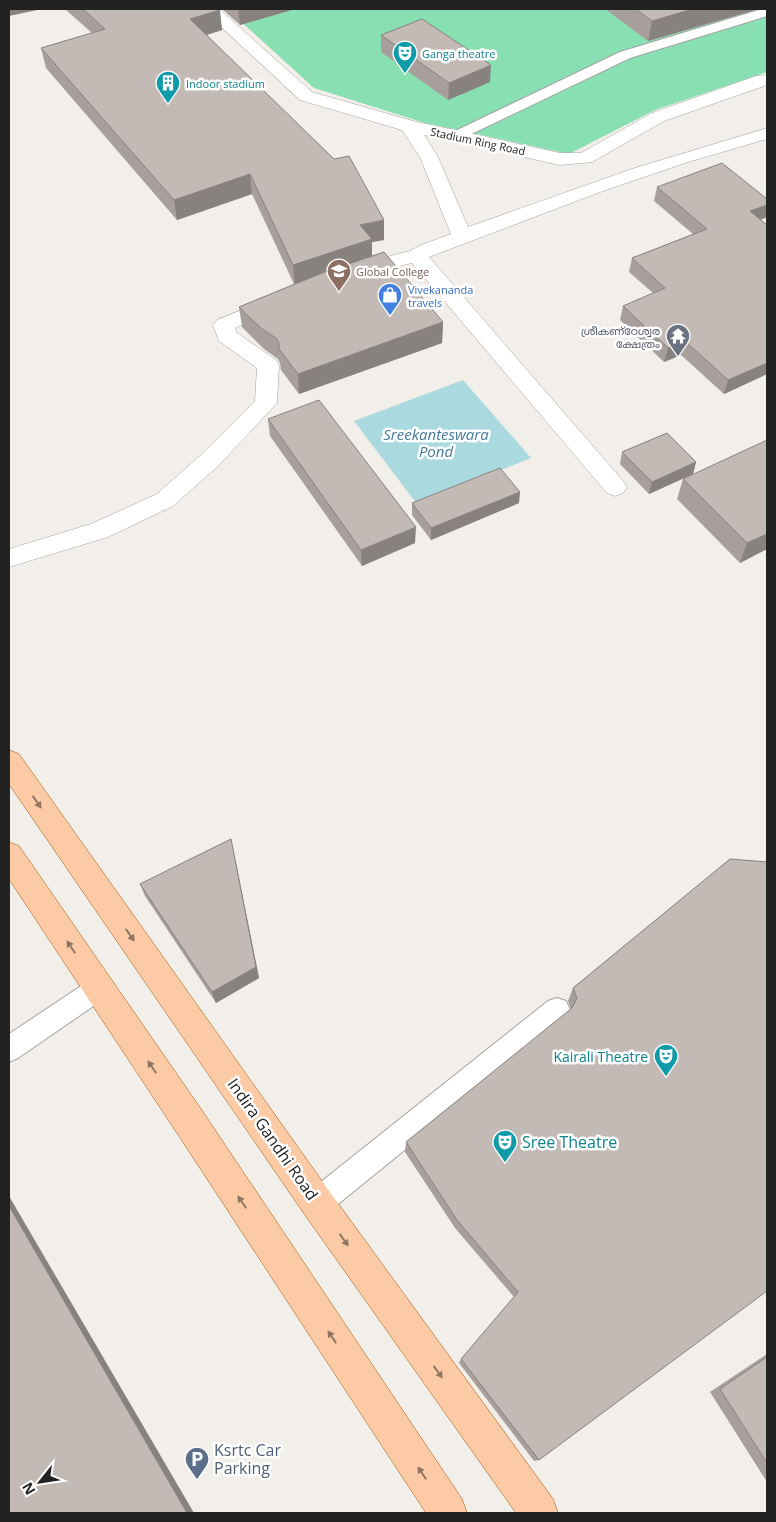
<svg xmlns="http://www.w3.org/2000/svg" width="776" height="1522" viewBox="0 0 776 1522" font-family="'Open Sans','Noto Sans Malayalam',sans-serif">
  <rect width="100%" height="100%" fill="#f2eee9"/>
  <polygon fill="#88e0b2" points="227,9 767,9 767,72 655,110 569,154 425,123 314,88"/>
  <polygon fill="#aadadf" points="463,380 531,458 417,504 354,421"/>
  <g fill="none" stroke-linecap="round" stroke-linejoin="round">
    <defs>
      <g id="service">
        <polygon points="762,9 767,9 767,16 630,58 461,139 451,139 448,136 451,133 620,52"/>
        <polygon points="99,976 108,980 112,988 108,996 18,1058 9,1062 9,1034 90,980"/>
        <polygon points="557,998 566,1001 570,1010 566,1019 327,1213 317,1217 307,1213 303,1203 307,1193 548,1001"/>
      </g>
      <g id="minor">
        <polygon points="202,9 219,9 312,92 413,121 560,153 581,153 652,113 756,76 767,75 767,85 664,121 592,162 560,165 424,135 438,157 468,227 632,169 767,128 767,139 688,162 603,191 429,257 623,481 627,487 623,493 615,496 607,493 412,263 380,271 356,279 349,278 346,273 349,268 367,262 410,251 421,245 451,234 420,157 402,130 300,100"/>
        <polygon points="274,297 281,299 284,304 281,309 235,328 237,333 276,360 279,365 277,403 218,466 173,506 108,537 9,567 9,549 91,524 157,494 202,454 255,401 257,368 219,341 213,325 217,320"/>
      </g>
      <g id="primary">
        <polygon points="9,750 19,754 329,1191 553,1499 558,1513 516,1513 305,1215 9,784"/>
        <polygon points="9,842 19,846 201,1109 462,1499 467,1513 426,1513 177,1133 9,879"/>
      </g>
    </defs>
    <use href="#service" stroke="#a3a3a3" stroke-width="2"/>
    <use href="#minor" stroke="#a3a3a3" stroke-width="1"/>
    <use href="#primary" stroke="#a05500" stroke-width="1"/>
    <use href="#service" fill="#fff" fill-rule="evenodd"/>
    <use href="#minor" fill="#fff" fill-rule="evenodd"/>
    <use href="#primary" fill="#fccaa4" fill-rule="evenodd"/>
  </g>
  <g fill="#a89f9c">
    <polygon points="65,9 218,9 222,30 207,35 384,240 372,242 372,256 443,322 442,343 299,394 281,370 280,363 278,359 264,349 242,327 239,307 294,284 252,194 177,220 46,68 41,48 92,33"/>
    <polygon points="222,9 295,9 240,25"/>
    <polygon points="605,9 758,9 648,41"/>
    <polygon points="381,35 490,82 448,100 381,52"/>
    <polygon points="657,187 767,217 761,220 767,225 767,374 724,394 681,355 664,362 620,320 623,306 653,293 629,272 632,258 693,234 654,201"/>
    <polygon points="268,419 415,543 362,566 270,436"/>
    <polygon points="622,452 696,462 693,474 649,494 620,464"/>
    <polygon points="683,479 767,549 740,563 677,499"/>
    <polygon points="412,503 519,503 431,540 412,515"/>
    <polygon points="231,839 259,978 216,1003 145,896 140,884"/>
    <polygon points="730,859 539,1460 534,1461 459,1363 461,1359 514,1297 455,1228 405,1152 406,1142 571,1009 568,1001 573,988"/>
    <polygon points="767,1354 767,1482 710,1392"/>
  </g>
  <g fill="#88827f">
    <polygon points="9,9 42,9 9,16"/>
    <polygon points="238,9 295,9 240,25"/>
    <polygon points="693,9 758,9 648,41 652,21"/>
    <polygon points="220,10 222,30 193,39 190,19"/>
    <polygon points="491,65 490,82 448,100 449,83"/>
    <polygon points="250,174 252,194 177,220 174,200"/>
    <polygon points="767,205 767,217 746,225 750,211"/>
    <polygon points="384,220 384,240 372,242 372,259 295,286 293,265 360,225"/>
    <polygon points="443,322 442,343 299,394 298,374"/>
    <polygon points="685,341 681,355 664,362 668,348"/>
    <polygon points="767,363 767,374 724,394 728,380"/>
    <polygon points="696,462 693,474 649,494 652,482"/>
    <polygon points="520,492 519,503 431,540 431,528"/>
    <polygon points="416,527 415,543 362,566 361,550"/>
    <polygon points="767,534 767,549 740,563 747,543"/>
    <polygon points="231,839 259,978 216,1003 212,992"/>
    <polygon points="9,1196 194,1513 187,1513 9,1206"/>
  </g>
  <g fill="#c3b9b5" stroke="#88827f">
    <polygon points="83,9 218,9 220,10 190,19 334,159 349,156 384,220 360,225 372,239 293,265 250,174 174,200 41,48 105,29"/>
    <polygon points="636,9 693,9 652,21"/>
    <polygon points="422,19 491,65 449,83 381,35"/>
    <polygon points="722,163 767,199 767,205 750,211 767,225 767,363 728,380 685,341 668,348 623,306 665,288 632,258 707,229 657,187"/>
    <polygon points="384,252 443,322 298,374 279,349 279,343 276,338 262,329 239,307 322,273"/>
    <polygon points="319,400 416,527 361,550 268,419"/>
    <polygon points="667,433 696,462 652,482 622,452"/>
    <polygon points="767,440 767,534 747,543 683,479"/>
    <polygon points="500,468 520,492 431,528 412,503"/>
    <polygon points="231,839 256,967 212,992 140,884"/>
    <polygon points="730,859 767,862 767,1291 539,1460 461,1359 518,1292 457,1220 406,1142 572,1008 577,998 573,988"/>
    <polygon points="9,1206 187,1513 9,1513"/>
    <polygon points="767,1357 767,1463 720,1389"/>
  </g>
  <defs><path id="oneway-solid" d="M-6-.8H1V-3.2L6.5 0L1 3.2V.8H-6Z" transform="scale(1.25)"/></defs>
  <g fill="#8f7663">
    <use href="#oneway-solid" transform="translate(37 802) rotate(55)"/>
    <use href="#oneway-solid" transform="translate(130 935) rotate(55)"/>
    <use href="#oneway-solid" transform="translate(71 947) rotate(-124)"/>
    <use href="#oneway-solid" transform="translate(152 1067) rotate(-124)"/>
    <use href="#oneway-solid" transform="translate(242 1202) rotate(-124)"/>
    <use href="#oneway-solid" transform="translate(344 1240) rotate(54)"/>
    <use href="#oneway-solid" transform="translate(332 1337) rotate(-124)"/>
    <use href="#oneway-solid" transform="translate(438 1372) rotate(54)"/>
    <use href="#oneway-solid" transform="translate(422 1473) rotate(-124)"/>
  </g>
  <defs>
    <symbol id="theatre-pin" viewBox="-11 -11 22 30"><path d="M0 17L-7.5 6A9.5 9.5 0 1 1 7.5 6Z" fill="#0f9aa8" stroke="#fff"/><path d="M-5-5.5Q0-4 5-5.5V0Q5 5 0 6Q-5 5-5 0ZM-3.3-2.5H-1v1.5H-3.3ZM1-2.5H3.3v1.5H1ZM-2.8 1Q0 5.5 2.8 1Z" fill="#fff"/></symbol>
    <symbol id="building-pin" viewBox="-11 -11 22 30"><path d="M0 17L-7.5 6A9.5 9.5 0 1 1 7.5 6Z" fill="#0f9aa8" stroke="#fff"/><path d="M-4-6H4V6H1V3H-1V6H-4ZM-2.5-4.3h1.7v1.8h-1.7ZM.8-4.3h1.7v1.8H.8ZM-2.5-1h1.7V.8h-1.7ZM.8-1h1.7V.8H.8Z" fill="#fff"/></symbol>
    <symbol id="university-pin" viewBox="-11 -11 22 30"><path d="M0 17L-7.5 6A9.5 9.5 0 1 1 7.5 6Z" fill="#8d6e63" stroke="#fff"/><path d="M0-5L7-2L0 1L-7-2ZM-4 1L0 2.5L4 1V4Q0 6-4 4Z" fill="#fff"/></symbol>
    <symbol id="shop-pin" viewBox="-11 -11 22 30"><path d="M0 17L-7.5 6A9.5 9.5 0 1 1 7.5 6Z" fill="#3f7fe0" stroke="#fff"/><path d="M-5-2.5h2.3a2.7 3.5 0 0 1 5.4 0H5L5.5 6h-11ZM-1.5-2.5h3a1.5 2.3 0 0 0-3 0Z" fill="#fff"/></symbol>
    <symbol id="temple-pin" viewBox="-11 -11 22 30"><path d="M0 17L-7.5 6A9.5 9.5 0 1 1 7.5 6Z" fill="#6b7280" stroke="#fff"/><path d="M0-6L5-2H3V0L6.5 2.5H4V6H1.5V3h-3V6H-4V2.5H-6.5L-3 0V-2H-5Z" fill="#fff"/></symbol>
    <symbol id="parking-pin" viewBox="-11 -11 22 30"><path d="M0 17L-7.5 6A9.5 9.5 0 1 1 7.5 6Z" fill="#5c6f8a" stroke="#fff"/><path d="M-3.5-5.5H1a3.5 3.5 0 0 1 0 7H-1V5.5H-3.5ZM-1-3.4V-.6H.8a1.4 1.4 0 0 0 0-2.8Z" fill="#fff"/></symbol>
  </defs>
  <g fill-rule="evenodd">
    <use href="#theatre-pin" x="391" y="39" width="28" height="38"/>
    <use href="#building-pin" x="154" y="69" width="28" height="38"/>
    <use href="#university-pin" x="325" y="257" width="28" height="38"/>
    <use href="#shop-pin" x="376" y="281" width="28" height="38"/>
    <use href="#temple-pin" x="664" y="322" width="28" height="38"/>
    <use href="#theatre-pin" x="652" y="1042" width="28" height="38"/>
    <use href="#theatre-pin" x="491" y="1128" width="28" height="38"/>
    <use href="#parking-pin" x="183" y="1445" width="28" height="38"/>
  </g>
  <g text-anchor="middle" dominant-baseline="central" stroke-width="5" stroke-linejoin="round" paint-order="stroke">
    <g font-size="11" fill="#0d838f" stroke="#fff" text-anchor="start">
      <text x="422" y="53">Ganga theatre</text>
      <text x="186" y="83">Indoor stadium</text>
    </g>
    <g font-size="11" fill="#222" stroke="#fff">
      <text transform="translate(478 141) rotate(12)">Stadium Ring Road</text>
    </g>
    <g font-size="11" fill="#785e54" stroke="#fff" text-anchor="start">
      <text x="356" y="271">Global College</text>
    </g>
    <g font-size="11" fill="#366cbe" stroke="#fff" text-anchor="start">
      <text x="408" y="289">Vivekananda<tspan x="408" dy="13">travels</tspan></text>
    </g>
    <g font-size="11" fill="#5b616d" stroke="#fff" text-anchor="end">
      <text x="660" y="330">ശ്രീകണ്ഠേശ്വര<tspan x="660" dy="13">ക്ഷേത്രം</tspan></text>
    </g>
    <g font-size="14" fill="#0d838f" stroke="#fff" text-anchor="end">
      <text x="648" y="1056">Kairali Theatre</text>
    </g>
    <g font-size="15" font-style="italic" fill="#447b9b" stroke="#fff">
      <text x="436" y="434">Sreekanteswara<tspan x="436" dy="17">Pond</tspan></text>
    </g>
    <g font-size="16" fill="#222" stroke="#fff">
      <text transform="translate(273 1139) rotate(55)">Indira Gandhi Road</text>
    </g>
    <g font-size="16" fill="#0d838f" stroke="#fff" text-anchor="start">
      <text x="522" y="1142">Sree Theatre</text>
    </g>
    <g font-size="16" fill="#4e5e75" stroke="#fff" text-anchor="start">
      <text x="214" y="1450">Ksrtc Car<tspan x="214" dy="18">Parking</tspan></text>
    </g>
  </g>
  <rect width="776" height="1522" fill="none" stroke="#222222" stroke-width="20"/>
  <g transform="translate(40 1482) rotate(240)" stroke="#ffffff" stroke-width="4" paint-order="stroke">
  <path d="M0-4L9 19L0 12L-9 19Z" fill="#222222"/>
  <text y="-8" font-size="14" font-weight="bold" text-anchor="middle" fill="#222222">N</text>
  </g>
</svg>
